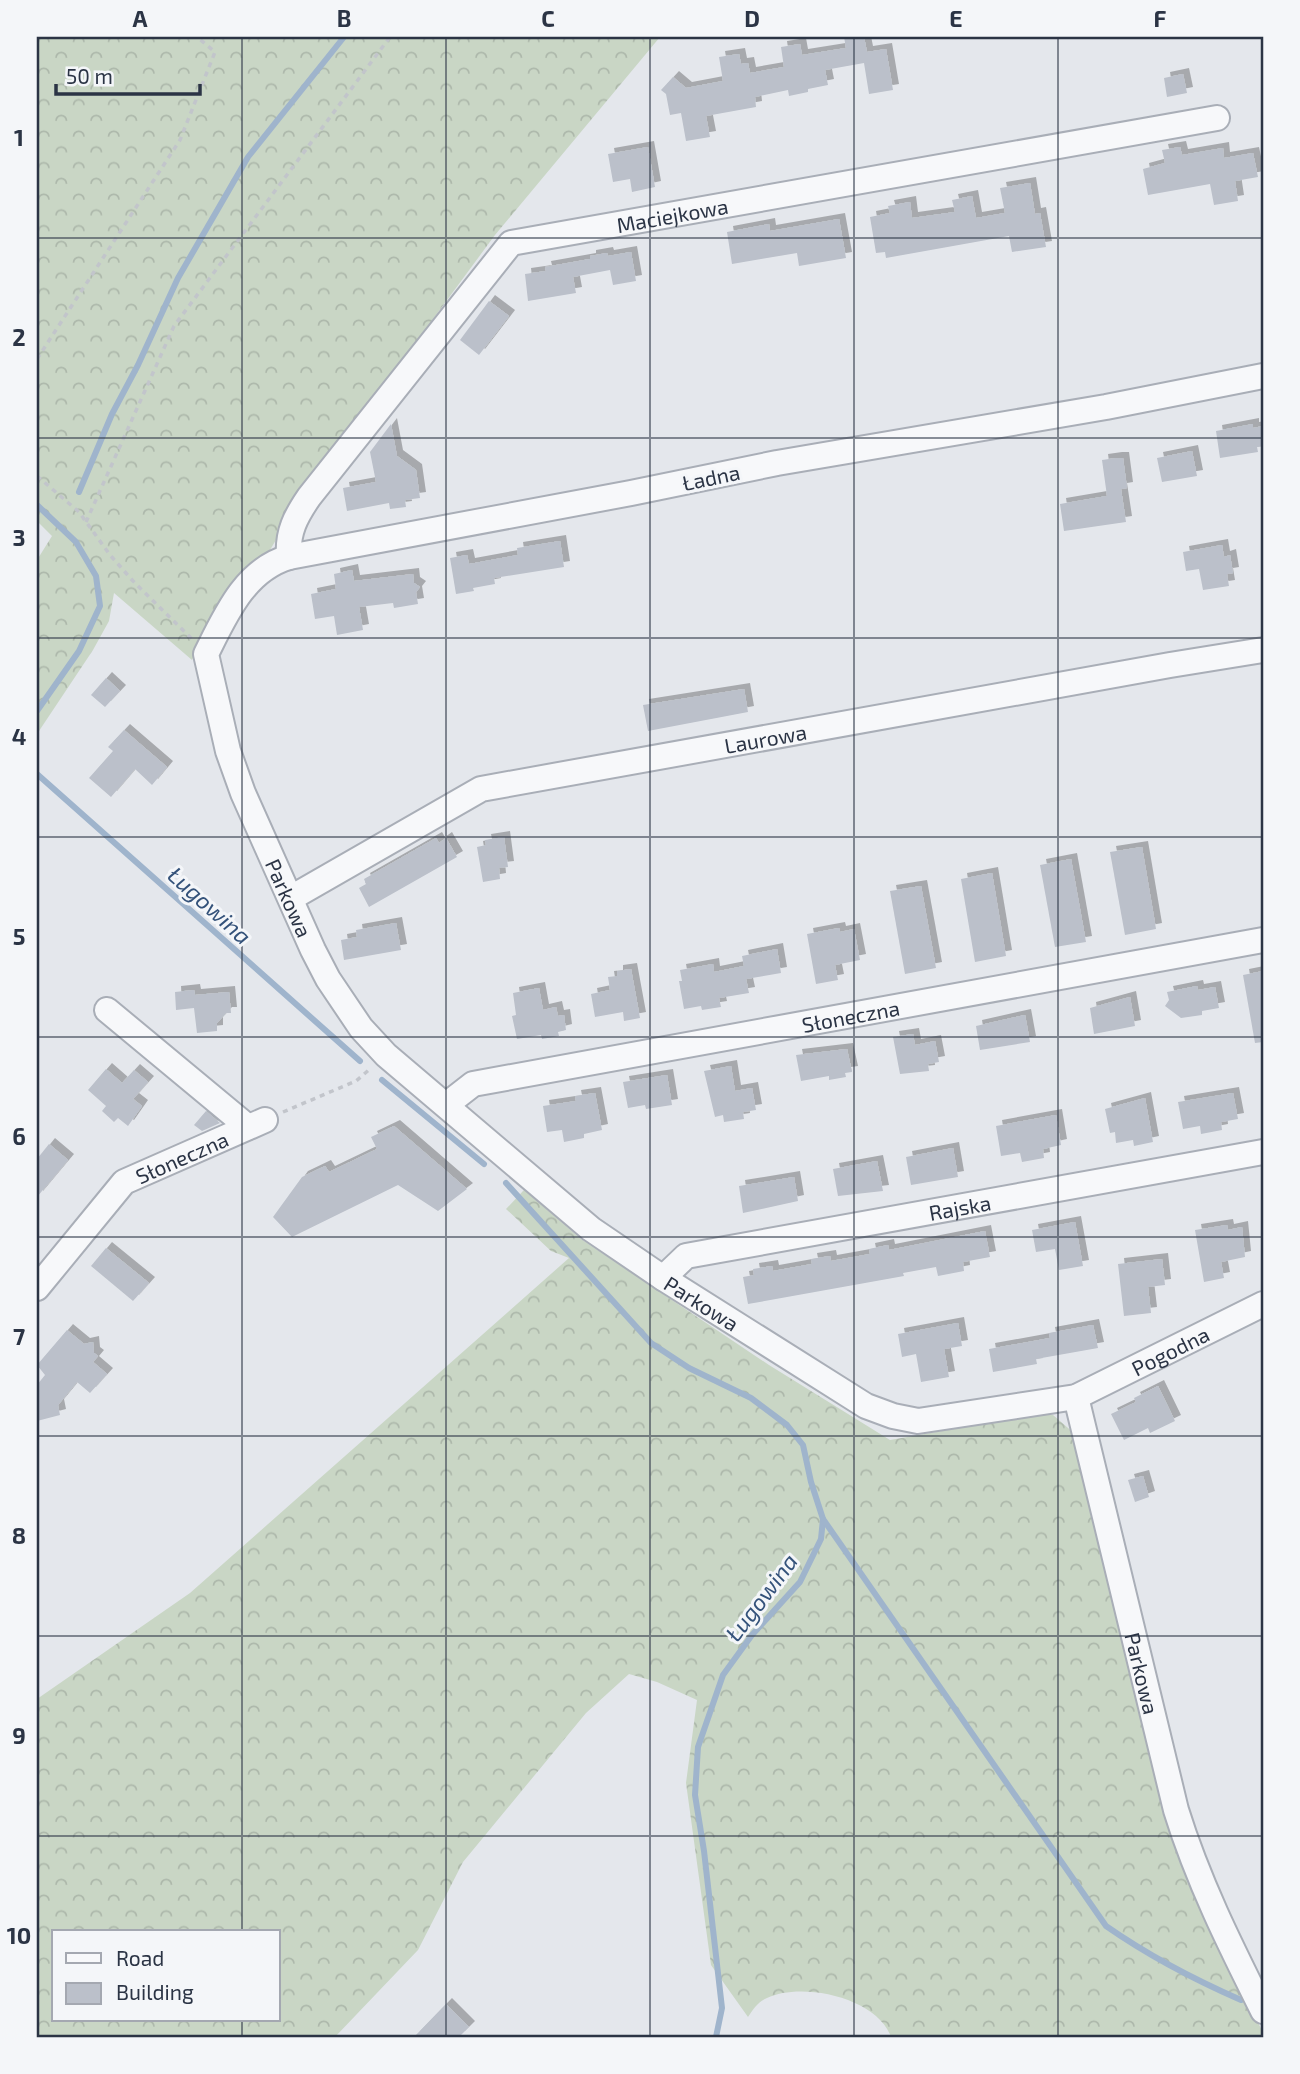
<svg xmlns="http://www.w3.org/2000/svg" width="1300" height="2074" viewBox="0 0 1300 2074" font-family="'Exo 2',sans-serif">
  <defs>
    <pattern id="forest-crowns" width="20" height="18" patternUnits="userSpaceOnUse" patternTransform="scale(1.75)"><rect width="20" height="18" fill="#c9d6c5"/><path d="M2 6a3 3 0 1 1 6 0M12 15a3 3 0 1 1 6 0" fill="none" stroke="#adb8ab"/></pattern>
    <filter id="shadow"><feDropShadow dx="6" dy="-6" stdDeviation="0" flood-color="#0004"/></filter>
  </defs>
  <rect width="100%" height="100%" fill="#e4e7ec"/>
  <g fill="url(#forest-crowns)" fill-rule="evenodd">
    <polygon points="37,37 660,37 495,235 301,498 267,555 204,635 192,660 114,593 109,621 93,650 37,734 37,560 52,536 37,521"/>
    <path d="M 524,1190 L 581,1239 L 769,1365 L 890,1440 L 1034,1415 L 1053,1415 L 1075,1434 L 1181,1859 L 1263,2033 L 1263,2037 L 891,2037 C 878,1998 802,1981 767,1998 C 758,2002 754,2008 748,2017 L 711,1965 L 686,1783 L 697,1700 L 657,1682 L 629,1674 L 586,1713 L 463,1862 L 418,1950 L 335,2037 L 37,2037 L 37,1699 L 190,1593 L 569,1258 L 551,1251 L 506,1209 ZM 54,1932 L 278,1932 L 278,2020 L 54,2020 Z"/>
  </g>
  <g fill="none" stroke-linecap="round" stroke-linejoin="round">
    <g stroke="#9fb4cc" stroke-width="6">
      <polyline points="79,492 112,414 138,365 178,278 248,157 344,37"/>
      <polyline points="37,505 76,542 96,576 100,606 79,651 37,711"/>
      <polyline points="37,774 360,1061"/>
      <polyline points="382,1080 484,1164"/>
      <polyline points="506,1183 651,1343 689,1368 751,1398 787,1425 803,1445 811,1482 823,1519 821,1539 800,1582 752,1635 723,1675 698,1747 695,1795 704,1851 722,2008 716,2037"/>
      <path d="M 823,1519 L 1106,1926 C 1149,1956 1193,1979 1241,2000"/>
    </g>
  </g>
  <g fill="#bbc0ca" filter="url(#shadow)">
    <polygon points="844,37 864,37 867,52 886,49 893,90 869,94 864,63 825,70 828,85 808,89 808,92 789,96 788,90 755,97 756,107 706,116 710,137 686,141 681,113 670,115 666,94 661,90 673,77 686,88 723,81 719,57 739,54 741,64 748,63 750,73 784,67 781,47 800,44 802,55 846,48"/>
    <polygon points="1183,74 1187,93 1167,97 1164,78"/>
    <polygon points="648,147 655,187 632,192 630,179 613,182 608,154"/>
    <polygon points="1180,147 1182,155 1223,148 1224,158 1253,153 1258,177 1235,181 1238,201 1214,205 1210,184 1148,195 1143,169 1165,163 1162,150"/>
    <polygon points="1030,183 1035,214 1040,213 1046,247 1012,252 1009,236 886,258 885,252 876,253 870,217 890,213 888,206 910,202 912,218 955,212 952,200 972,196 976,218 1005,213 1000,188"/>
    <polygon points="839,219 846,258 799,266 797,253 732,264 727,232 769,224 770,231"/>
    <polygon points="631,252 636,281 613,285 610,270 573,277 576,293 528,301 525,274 546,271 545,267 590,259 590,256 607,253 608,256"/>
    <polygon points="489,301 509,316 479,355 460,340"/>
    <polygon points="391,424 397,456 416,470 420,498 405,500 406,507 390,509 389,503 347,511 343,488 376,482 370,452"/>
    <polygon points="1253,424 1253,428 1263,426 1263,446 1257,447 1258,452 1220,458 1216,431"/>
    <polygon points="1192,451 1197,476 1162,482 1157,458"/>
    <polygon points="1116,458 1123,458 1127,488 1121,489 1126,522 1064,531 1060,504 1107,496 1102,460"/>
    <polygon points="560,541 564,567 494,578 495,584 473,588 474,591 456,594 450,558 467,555 469,564 518,555 517,548"/>
    <polygon points="1222,545 1224,557 1230,555 1233,573 1227,574 1229,586 1203,590 1199,569 1186,571 1183,552"/>
    <polygon points="352,570 354,581 413,574 414,583 420,587 416,592 418,604 394,608 393,603 359,607 363,630 337,635 334,616 315,619 311,594 336,589 334,574"/>
    <polygon points="106,678 120,691 105,707 91,695"/>
    <polygon points="744,689 748,712 648,731 643,705"/>
    <polygon points="124,730 167,767 152,785 135,769 111,797 89,778 113,751 108,747"/>
    <polygon points="504,837 508,867 499,868 500,879 483,882 477,847 486,845 485,840"/>
    <polygon points="436,838 439,843 446,838 457,857 369,907 359,888 366,884 364,879"/>
    <polygon points="1142,847 1156,929 1125,935 1110,852"/>
    <polygon points="1071,859 1086,942 1055,947 1040,865"/>
    <polygon points="992,873 1006,956 975,962 961,879"/>
    <polygon points="921,886 936,968 905,974 890,891"/>
    <polygon points="396,923 401,950 344,960 341,940 357,937 356,930"/>
    <polygon points="839,928 840,932 854,929 860,960 835,965 838,980 816,984 807,934"/>
    <polygon points="777,949 781,973 746,979 749,993 719,998 721,1007 702,1010 701,1006 684,1009 679,981 682,981 680,970 713,964 714,972 744,966 742,956"/>
    <polygon points="631,969 640,1018 624,1021 623,1012 595,1017 591,994 610,990 608,977 617,976 617,971"/>
    <polygon points="1263,971 1263,1042 1255,1043 1243,975"/>
    <polygon points="1197,986 1198,990 1215,987 1219,1008 1202,1011 1202,1015 1181,1018 1165,1006 1169,1000 1167,992"/>
    <polygon points="539,988 543,1010 556,1007 558,1016 564,1015 566,1030 558,1032 559,1036 542,1039 541,1035 517,1039 512,1016 516,1015 513,993"/>
    <polygon points="194,990 195,995 229,992 231,1013 226,1013 217,1023 217,1031 197,1033 194,1008 176,1010 175,992"/>
    <polygon points="1130,997 1135,1026 1094,1034 1090,1008"/>
    <polygon points="1025,1015 1030,1042 980,1050 976,1026"/>
    <polygon points="913,1034 915,1045 935,1041 939,1062 928,1064 929,1071 900,1074 893,1037"/>
    <polygon points="847,1049 852,1072 845,1073 846,1077 829,1080 829,1076 801,1081 796,1055"/>
    <polygon points="731,1066 735,1091 752,1088 756,1110 743,1112 744,1119 724,1122 723,1115 715,1117 704,1071"/>
    <polygon points="106,1069 122,1083 134,1070 148,1082 133,1099 142,1106 128,1126 118,1118 114,1122 102,1111 106,1106 88,1090"/>
    <polygon points="667,1075 672,1105 646,1109 645,1105 628,1108 623,1082"/>
    <polygon points="595,1093 602,1130 584,1134 584,1138 564,1142 562,1130 547,1132 543,1106 576,1101 575,1096"/>
    <polygon points="1233,1093 1238,1119 1221,1122 1222,1130 1201,1134 1200,1126 1183,1129 1178,1102"/>
    <polygon points="1145,1098 1153,1142 1134,1146 1133,1140 1116,1143 1115,1132 1110,1133 1105,1109"/>
    <polygon points="206,1111 220,1123 202,1131 194,1125"/>
    <polygon points="1056,1115 1061,1145 1043,1149 1044,1158 1022,1162 1020,1153 1001,1156 996,1126"/>
    <polygon points="394,1126 467,1189 438,1211 398,1185 292,1237 273,1217 302,1177 325,1166 329,1172 377,1149 371,1137"/>
    <polygon points="49,1144 68,1160 37,1197 37,1159"/>
    <polygon points="953,1148 958,1177 911,1185 906,1157"/>
    <polygon points="877,1161 883,1191 838,1196 833,1169"/>
    <polygon points="794,1177 798,1201 743,1213 739,1186"/>
    <polygon points="1075,1222 1083,1266 1059,1270 1055,1249 1036,1252 1032,1230"/>
    <polygon points="1227,1225 1228,1230 1242,1227 1245,1257 1221,1262 1224,1278 1204,1282 1195,1230"/>
    <polygon points="985,1231 990,1257 963,1262 964,1271 938,1276 936,1267 903,1273 904,1276 748,1304 743,1277 754,1275 753,1269 772,1266 773,1271 812,1264 811,1259 830,1256 831,1261 870,1254 869,1249 888,1245 889,1250"/>
    <polygon points="106,1248 149,1283 133,1301 91,1266"/>
    <polygon points="1162,1259 1165,1285 1148,1287 1151,1313 1124,1316 1118,1264"/>
    <polygon points="958,1323 962,1346 944,1349 949,1377 921,1382 916,1354 902,1357 898,1334"/>
    <polygon points="1093,1325 1098,1348 1036,1359 1037,1364 993,1372 989,1349 1050,1338 1049,1333"/>
    <polygon points="67,1330 84,1344 93,1342 94,1353 98,1356 93,1362 107,1374 90,1393 77,1382 58,1405 60,1415 37,1421 37,1385 45,1375 37,1365"/>
    <polygon points="1158,1386 1175,1421 1150,1433 1148,1428 1124,1440 1111,1414 1136,1402 1134,1398"/>
    <polygon points="1143,1476 1149,1497 1135,1502 1128,1480"/>
    <polygon points="446,2004 469,2027 459,2037 414,2037"/>
  </g>
  <g fill="none" stroke-linecap="round" stroke-linejoin="round">
    <defs>
      <g id="minor">
        <path id="s1" d="M 1263,376 L 1106,407 L 777,463 L 631,493 L 289,557 C 245,570 226,614 206,654 L 228,751 L 243,793 L 313,950 L 328,979 L 361,1028 L 386,1055 L 591,1229 L 663,1278 L 866,1406 L 893,1416 L 918,1421 L 1076,1397 L 1263,1304"/>
        <path id="s2" d="M 289,557 C 287,532 296,516 309,497 L 511,243 L 1217,118"/>
        <path id="s3" d="M 291,898 L 481,789 L 1170,665 L 1263,650"/>
        <polyline points="107,1010 248,1127"/>
        <path id="s4" d="M 446,1105 L 473,1084 L 1263,940"/>
        <path id="s5" d="M 663,1278 L 686,1256 L 1263,1152"/>
        <path id="s6" d="M 37,1288 L 124,1182 L 265,1120"/>
        <path id="s7" d="M 1076,1397 L 1176,1810 C 1198,1881 1230,1945 1263,2011"/>
      </g>
    </defs>
    <use href="#minor" stroke="#a9aeb7" stroke-width="28"/>
    <g stroke="#c2c5cb" stroke-width="3.5" stroke-dasharray="5 5" stroke-linecap="butt">
      <polyline points="37,359 180,140 215,52 197,37"/>
      <polyline points="37,476 79,512 110,555 133,581 192,639"/>
      <polyline points="86,522 174,326 390,37"/>
      <polyline points="283,1112 356,1081 370,1069"/>
    </g>
    <use href="#minor" stroke="#f7f8fa" stroke-width="24"/>
  </g>
  <path fill="none" stroke="#2b3445" stroke-width="2" stroke-opacity="0.55" d="M 242,37 L 242,1932M 446,37 L 446,2037M 650,37 L 650,2037M 854,37 L 854,2037M 1058,37 L 1058,2037M 37,238 L 1263,238M 37,438 L 1263,438M 37,638 L 1263,638M 37,837 L 1263,837M 37,1037 L 1263,1037M 37,1237 L 1263,1237M 37,1436 L 1263,1436M 37,1636 L 1263,1636M 37,1836 L 1263,1836M 242,2020 L 242,2037"/>
  <g text-anchor="middle" dominant-baseline="central" stroke-width="6" stroke-linejoin="round" paint-order="stroke">
    <g font-size="21" fill="#2b3445" stroke="#f4f6f9">
      <text stroke="none"><textPath href="#s2" startOffset="553">Maciejkowa</textPath></text>
      <text transform="translate(711 477) rotate(-12)">Ładna</text>
      <text stroke="none"><textPath href="#s3" startOffset="508">Laurowa</textPath></text>
      <text stroke="none"><textPath href="#s1" startOffset="1381">Parkowa</textPath></text>
      <text stroke="none"><textPath href="#s4" startOffset="418">Słoneczna</textPath></text>
      <text stroke="none"><textPath href="#s6" startOffset="200">Słoneczna</textPath></text>
      <text stroke="none"><textPath href="#s5" startOffset="310">Rajska</textPath></text>
      <text stroke="none"><textPath href="#s1" startOffset="1969">Parkowa</textPath></text>
      <text stroke="none"><textPath href="#s1" startOffset="2482">Pogodna</textPath></text>
      <text stroke="none"><textPath href="#s7" startOffset="284">Parkowa</textPath></text>
    </g>
    <g font-size="23" font-style="italic" fill="#34527a" stroke="#f4f6f9">
      <text transform="translate(210 905) rotate(42)">Ługowina</text>
      <text transform="translate(761 1597) rotate(-53)">Ługowina</text>
    </g>
  </g>
  <rect width="1300" height="2074" fill="none" stroke="#f4f6f9" stroke-width="77"/>
  <rect x="52" y="1930" width="228" height="91" fill="#f4f6f9" stroke="#a4a8b1" stroke-width="2"/>
  <rect x="66" y="1953" width="35" height="10" fill="#f7f8fa" stroke="#a4a8b1" stroke-width="2"/>
  <text x="116" y="1966" font-size="21" fill="#2b3445">Road</text>
  <rect x="66" y="1983" width="35" height="21" fill="#bbc0ca" stroke="#a4a8b1" stroke-width="2"/>
  <text x="116" y="2000" font-size="21" fill="#2b3445">Building</text>
  <path d="M56 84v10h144v-10" fill="none" stroke="#2b3445" stroke-width="3.5"/>
  <text x="66" y="84" font-size="21" fill="#2b3445" stroke="#f4f6f9" stroke-width="5" paint-order="stroke">50 m</text>
  <rect x="38" y="38" width="1224" height="1998" fill="none" stroke="#2b3445" stroke-width="2.5"/>
  <g font-size="23" text-anchor="middle" font-weight="bold" fill="#2b3445">
    <text x="140" y="27">A</text>
    <text x="344" y="27">B</text>
    <text x="548" y="27">C</text>
    <text x="752" y="27">D</text>
    <text x="956" y="27">E</text>
    <text x="1160" y="27">F</text>
    <text x="19" y="146">1</text>
    <text x="19" y="346">2</text>
    <text x="19" y="546">3</text>
    <text x="19" y="745">4</text>
    <text x="19" y="945">5</text>
    <text x="19" y="1145">6</text>
    <text x="19" y="1345">7</text>
    <text x="19" y="1544">8</text>
    <text x="19" y="1744">9</text>
    <text x="19" y="1944">10</text>
  </g>
</svg>
